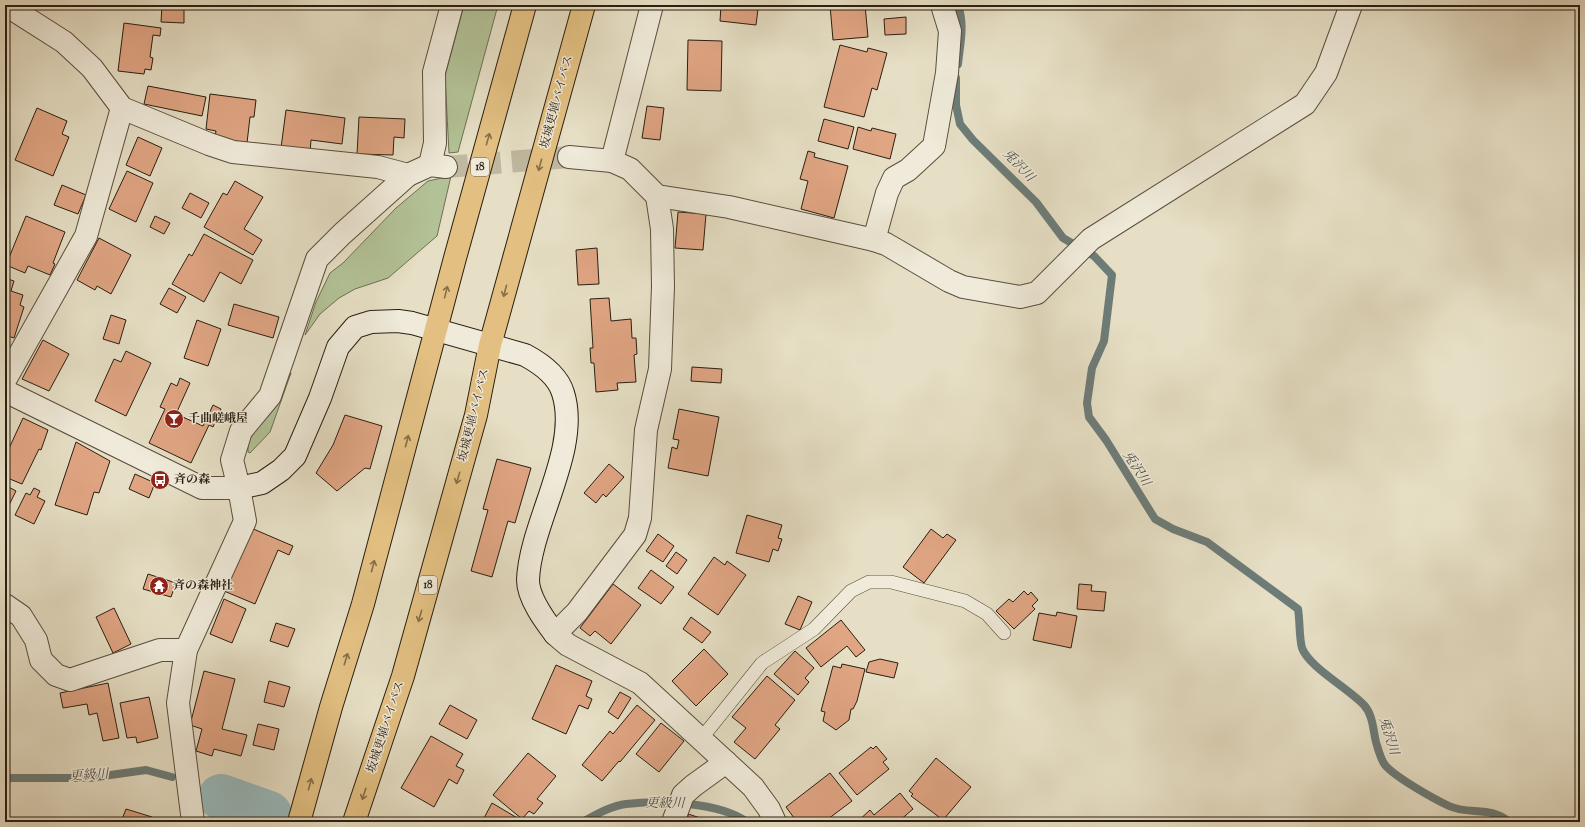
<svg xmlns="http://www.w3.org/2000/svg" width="1585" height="827" viewBox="0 0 1585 827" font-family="'Sorts Mill Goudy','Noto Serif JP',serif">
  <rect width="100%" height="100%" fill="#e6dfc5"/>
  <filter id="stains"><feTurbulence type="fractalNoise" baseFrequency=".005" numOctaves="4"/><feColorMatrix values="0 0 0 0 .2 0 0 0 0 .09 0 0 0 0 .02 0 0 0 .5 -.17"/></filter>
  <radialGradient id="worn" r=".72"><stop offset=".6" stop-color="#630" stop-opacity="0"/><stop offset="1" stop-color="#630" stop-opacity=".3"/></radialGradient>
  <g fill="#b2c296" stroke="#6e7053">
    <polygon points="464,5 498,5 458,152 449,153 445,76"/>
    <polygon points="451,176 437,236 388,278 355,289 339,298 320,314 305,335 316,302 330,273 343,263 396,208 428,181"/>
    <path d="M 291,373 L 270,432 L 250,453 L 248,452 L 248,437 C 271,417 278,399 291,373 Z"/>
  </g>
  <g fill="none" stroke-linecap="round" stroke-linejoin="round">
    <g stroke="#6d7c78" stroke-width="8">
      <path d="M 958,5 C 965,26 960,43 958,64"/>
      <path d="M 956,78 L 956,105 L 960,124 L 973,140 L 1036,202 L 1063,238 L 1094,256 L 1112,275 L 1104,341 L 1092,368 L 1087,403 L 1089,417 L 1106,440 L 1155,519 L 1173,529 L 1207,542 L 1298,609 C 1300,620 1299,637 1302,648 C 1309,667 1348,688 1364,705 C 1373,715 1373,730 1376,742 C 1378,749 1381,760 1385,765 C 1395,777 1434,799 1449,806 C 1468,815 1493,806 1509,822"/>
      <polyline points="5,778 89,778 146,770 172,777"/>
      <path d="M 583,822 C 596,814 611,806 626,804 C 658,800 720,802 747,822"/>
    </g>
    <polyline stroke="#99babd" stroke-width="46" points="221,797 269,814"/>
  </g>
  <g fill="#e0a583" stroke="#2a1e10">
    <polygon points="162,5 184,5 184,23 161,22"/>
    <polygon points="721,5 762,5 762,9 758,9 756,25 720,21"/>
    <polygon points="830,5 865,5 868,37 833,40"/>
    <polygon points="906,17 906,34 885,35 884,19"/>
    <polygon points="124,23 161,28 160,36 153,35 150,57 153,58 151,70 145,69 144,74 118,71"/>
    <polygon points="688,40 722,41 721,91 687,90"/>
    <polygon points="840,45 867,52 868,48 887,53 877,90 872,88 864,117 824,107"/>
    <polygon points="148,86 206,97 202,116 144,104"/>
    <polygon points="210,94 256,100 254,117 250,117 247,143 215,137 216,131 206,129"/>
    <polygon points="647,106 664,108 660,140 642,138"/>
    <polygon points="37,108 67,121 62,134 69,137 53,176 15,160"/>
    <polygon points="286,110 345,118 342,144 311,140 310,153 281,148"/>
    <polygon points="359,117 405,119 404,138 394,137 393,155 357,154"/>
    <polygon points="824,119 854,127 848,149 818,141"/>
    <polygon points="858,127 871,131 872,128 896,134 890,159 853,149"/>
    <polygon points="138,137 162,148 150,176 126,165"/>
    <polygon points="808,151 815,153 814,157 848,166 834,218 801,209 808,181 800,179"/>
    <polygon points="127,171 153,183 136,222 109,209"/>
    <polygon points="235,181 263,197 244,229 262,240 253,255 204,227 223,193 227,195"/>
    <polygon points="62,185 86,195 78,214 54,205"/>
    <polygon points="190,193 209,203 201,218 182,208"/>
    <polygon points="678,212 706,214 703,250 675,248"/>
    <polygon points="26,216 65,232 53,263 55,264 50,275 28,266 25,273 6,265"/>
    <polygon points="155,216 170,223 164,234 150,227"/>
    <polygon points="204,234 253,260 241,284 220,272 204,302 172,284 189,254 192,256"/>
    <polygon points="99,238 131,255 111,294 97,286 95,290 77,280"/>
    <polygon points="597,248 599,284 578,285 576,250"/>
    <polygon points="5,278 14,281 11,291 23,295 20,305 24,307 14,338 8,336 5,344"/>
    <polygon points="169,288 186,297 177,313 160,304"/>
    <polygon points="609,298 611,321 631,319 632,338 636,338 637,354 634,355 636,382 617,383 618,390 596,392 594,363 591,363 590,348 593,348 590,299"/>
    <polygon points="234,304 279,317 273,338 228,325"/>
    <polygon points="111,315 126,320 119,344 103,339"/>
    <polygon points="197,320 221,329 208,366 184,358"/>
    <polygon points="43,340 69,354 49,391 22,379"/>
    <polygon points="126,351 151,363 126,416 95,401 114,359 121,362"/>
    <polygon points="692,367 722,369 721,383 691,381"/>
    <polygon points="180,378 190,383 176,414 203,426 213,405 221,409 213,427 209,425 191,463 149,443 165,409 160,407 171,383 177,386"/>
    <polygon points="679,409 719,417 708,476 668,468 672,447 677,449 679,440 673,439"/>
    <polygon points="345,415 382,426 370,469 365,468 337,491 316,473 333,445"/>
    <polygon points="23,418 48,430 41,450 39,449 22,484 5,477 5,457"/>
    <polygon points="76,442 110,461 99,493 94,492 87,515 55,505"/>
    <polygon points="497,459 531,468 515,523 508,521 492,577 471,571 488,510 483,509"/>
    <polygon points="609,464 624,477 606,497 603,494 596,503 584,493"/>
    <polygon points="135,474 155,483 149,498 129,489"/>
    <polygon points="5,485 16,491 5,513"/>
    <polygon points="34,488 40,491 37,497 45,501 34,524 15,515 26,493 30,495"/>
    <polygon points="747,515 782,525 778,538 782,539 778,551 773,549 769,562 736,553"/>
    <polygon points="251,528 293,546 289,555 278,550 255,604 224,591"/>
    <polygon points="931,529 943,538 947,534 956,540 924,583 903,567"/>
    <polygon points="658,534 674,546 663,562 646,551"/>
    <polygon points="676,552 687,560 677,574 666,566"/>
    <polygon points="714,557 725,565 727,561 746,575 718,615 688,594"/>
    <polygon points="651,570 674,587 661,604 638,588"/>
    <polygon points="148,574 176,583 171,597 143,589"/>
    <polygon points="613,584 641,605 611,644 595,631 590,636 580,628"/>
    <polygon points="1079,584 1092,585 1091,591 1106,592 1104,611 1077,609"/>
    <polygon points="1024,591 1028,595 1031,592 1038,600 1032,606 1035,609 1014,629 996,611 1009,599 1013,602"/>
    <polygon points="798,596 812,602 800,630 785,624"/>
    <polygon points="224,599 246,609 232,643 210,634"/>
    <polygon points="114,608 131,644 113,653 96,617"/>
    <polygon points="1057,612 1077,616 1071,648 1033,640 1039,613 1056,616"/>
    <polygon points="691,617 711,632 702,643 683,629"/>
    <polygon points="841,620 865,650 856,657 847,646 821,667 806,648"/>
    <polygon points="276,623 295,629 288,647 270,641"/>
    <polygon points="704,649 728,674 696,706 672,681"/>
    <polygon points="795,651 814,668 805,678 809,682 798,695 774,674"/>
    <polygon points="880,659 898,663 894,678 866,672 869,662"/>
    <polygon points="842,664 865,669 857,701 853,709 851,709 849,720 836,730 823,721 825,712 821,711 833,666 841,668"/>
    <polygon points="556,665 592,681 586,696 592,699 588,709 579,705 566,734 532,719"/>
    <polygon points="204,671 235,679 222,729 247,735 241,756 214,749 212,756 196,751 202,729 190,725"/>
    <polygon points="767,676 795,700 775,725 780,729 755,759 734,742 746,728 732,717"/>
    <polygon points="269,681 290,687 284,707 264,702"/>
    <polygon points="108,683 119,738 103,741 97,713 89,715 87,704 63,708 60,693"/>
    <polygon points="620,692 631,698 618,719 608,712"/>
    <polygon points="149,697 158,738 137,743 136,737 127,738 120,703"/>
    <polygon points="450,705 477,720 467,739 439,724"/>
    <polygon points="637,705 655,720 620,762 619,761 602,781 582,765 610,731 613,734"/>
    <polygon points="661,723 684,741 659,772 636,754"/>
    <polygon points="258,724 279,729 274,750 253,745"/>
    <polygon points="431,736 463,754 456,766 464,770 457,784 449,779 434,807 401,788"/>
    <polygon points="876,746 887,759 883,762 889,769 857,795 839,773 871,747 873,749"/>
    <polygon points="528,753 556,776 537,799 543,803 534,814 529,811 522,819 493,795"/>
    <polygon points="936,758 971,787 943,820 911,796 913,794 909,791"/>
    <polygon points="830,773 852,801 824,822 797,822 786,807"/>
    <polygon points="900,793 913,809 898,822 857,822 870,810 874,815"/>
    <polygon points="492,803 519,819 518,822 486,822 487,820 484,818"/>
    <polygon points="126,809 152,817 150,822 121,822"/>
    <polygon points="688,814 713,822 683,822 685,816 688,817"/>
  </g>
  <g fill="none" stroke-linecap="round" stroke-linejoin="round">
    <polyline stroke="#c0b8a1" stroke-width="22" stroke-dasharray="22 11" stroke-linecap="butt" points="446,167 569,157"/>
    <defs>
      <polyline id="lane" points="701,739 762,663 814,629 851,591 869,582 891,582 965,601 987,614 1004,633"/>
      <g id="street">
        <polyline points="6,5 64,42 92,68 122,108 209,144 233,152 378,167 408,175 430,165 446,167"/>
        <polyline points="652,5 612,161 630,169 657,196 662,229 663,286 660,369 646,430 640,518 635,535 577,612 555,634 568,645 640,683 753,787 769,809 775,822"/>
        <polyline points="569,157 612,161"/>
        <polyline points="430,165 435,143 434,72 452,5"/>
        <polyline points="657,196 729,207 874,240 886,244 949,281 963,287 1020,297 1037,293 1091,239 1305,104 1326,73 1351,5"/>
        <polyline points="874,240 887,193 894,178 908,170 934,146 947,73 950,31 942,5"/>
        <polyline points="5,380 86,236 122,108"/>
        <polyline points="5,391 202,488 239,488"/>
        <polyline points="5,605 21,616 36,640 41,660 56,675 70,680 160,650 186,650"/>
        <polyline points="193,822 178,703 186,650 245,521 239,488 232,460 241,431 270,396 317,259 342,234 408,175"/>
        <polyline points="673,822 683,795 693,786 726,762"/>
      </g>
      <path id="secondary" d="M 239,488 L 262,483 L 281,470 L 295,456 L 320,398 L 338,347 L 355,327 L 371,322 L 398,321 L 412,323 L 525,355 C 540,363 558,376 563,393 C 581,449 530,523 528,580 C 528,598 545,621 555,634"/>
      <g id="highway">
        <polyline points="299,822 331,707 363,604 455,258 525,5"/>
        <polyline points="354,822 403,676 476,415 490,345 584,5"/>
      </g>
    </defs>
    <use href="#lane" stroke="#594e3d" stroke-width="14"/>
    <use href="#street" stroke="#594e3d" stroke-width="24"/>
    <use href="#secondary" stroke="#2a1e10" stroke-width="24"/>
    <use href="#highway" stroke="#2a1e10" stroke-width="24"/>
    <use href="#lane" stroke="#efead9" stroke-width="13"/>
    <use href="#street" stroke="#efead9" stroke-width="22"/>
    <use href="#secondary" stroke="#efead9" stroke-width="22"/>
    <use href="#highway" stroke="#e3c082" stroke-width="22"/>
  </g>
  <defs><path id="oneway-shaft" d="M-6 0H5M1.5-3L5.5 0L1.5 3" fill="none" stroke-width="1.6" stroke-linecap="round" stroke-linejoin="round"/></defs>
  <g stroke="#866f49">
    <use href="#oneway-shaft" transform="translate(488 139) rotate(-74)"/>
    <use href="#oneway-shaft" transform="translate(540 165) rotate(105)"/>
    <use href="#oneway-shaft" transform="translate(505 291) rotate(105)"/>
    <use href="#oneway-shaft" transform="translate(446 292) rotate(-76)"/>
    <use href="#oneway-shaft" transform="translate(407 441) rotate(-75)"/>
    <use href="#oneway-shaft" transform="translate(458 478) rotate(106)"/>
    <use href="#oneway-shaft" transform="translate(373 566) rotate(-75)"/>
    <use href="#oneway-shaft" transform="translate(420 616) rotate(106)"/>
    <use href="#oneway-shaft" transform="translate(346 659) rotate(-73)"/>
    <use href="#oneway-shaft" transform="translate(310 784) rotate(-75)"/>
    <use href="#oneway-shaft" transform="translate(364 794) rotate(108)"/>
  </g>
  <defs>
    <symbol id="bar-disc" viewBox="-11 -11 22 22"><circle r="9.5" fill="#8f2418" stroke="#efead9"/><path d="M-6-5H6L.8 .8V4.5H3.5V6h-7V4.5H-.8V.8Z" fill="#fff"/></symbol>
    <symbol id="bus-disc" viewBox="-11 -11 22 22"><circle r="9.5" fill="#8f2418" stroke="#efead9"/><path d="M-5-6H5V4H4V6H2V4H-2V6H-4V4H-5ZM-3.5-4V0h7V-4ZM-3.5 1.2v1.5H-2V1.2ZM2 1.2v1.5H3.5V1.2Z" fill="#fff"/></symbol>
    <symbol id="temple-disc" viewBox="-11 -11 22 22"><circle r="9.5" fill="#8f2418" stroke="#efead9"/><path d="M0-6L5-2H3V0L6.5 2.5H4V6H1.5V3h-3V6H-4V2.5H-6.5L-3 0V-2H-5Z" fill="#fff"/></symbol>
  </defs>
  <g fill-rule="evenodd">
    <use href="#bar-disc" x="163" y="408" width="22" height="22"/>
    <use href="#bus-disc" x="149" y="469" width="22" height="22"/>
    <use href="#temple-disc" x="148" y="575" width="22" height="22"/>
  </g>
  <g text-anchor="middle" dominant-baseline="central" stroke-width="3" stroke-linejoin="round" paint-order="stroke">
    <g fill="#efead9" stroke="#655b4c" stroke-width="1">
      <rect x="471" y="158" width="18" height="18" rx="3"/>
      <rect x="419" y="576" width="18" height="18" rx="3"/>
    </g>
    <g font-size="11" font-weight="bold" fill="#2a1e10">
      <text x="480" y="167">18</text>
      <text x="428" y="585">18</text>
    </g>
    <g font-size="12" fill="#2a1e10" stroke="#efead9">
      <text transform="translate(557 102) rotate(-75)">坂城更埴バイパス</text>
      <text transform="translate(474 415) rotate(-76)">坂城更埴バイパス</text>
      <text transform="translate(386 727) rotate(-72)">坂城更埴バイパス</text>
    </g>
    <g font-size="12" font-weight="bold" fill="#2a1e10" stroke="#efead9" text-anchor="start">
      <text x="188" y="419">千曲嵯峨屋</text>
      <text x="174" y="480">斉の森</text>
      <text x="173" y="586">斉の森神社</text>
    </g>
    <g font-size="13" font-style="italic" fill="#4b4d44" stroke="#efead9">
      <text transform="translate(1018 166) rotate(46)">兎沢川</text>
      <text transform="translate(1136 469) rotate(57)">兎沢川</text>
      <text transform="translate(1388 736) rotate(73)">兎沢川</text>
      <text transform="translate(89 776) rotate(-4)">更級川</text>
      <text transform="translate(665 804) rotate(1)">更級川</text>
    </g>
  </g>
  <rect width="1585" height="827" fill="none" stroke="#e6dfc5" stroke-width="20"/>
  <rect x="6" y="6" width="1573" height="815" fill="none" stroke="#2a1e10" stroke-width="2"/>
  <rect x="10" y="10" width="1565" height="807" fill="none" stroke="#2a1e10"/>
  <rect width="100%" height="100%" filter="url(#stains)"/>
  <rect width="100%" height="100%" fill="url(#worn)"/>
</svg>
